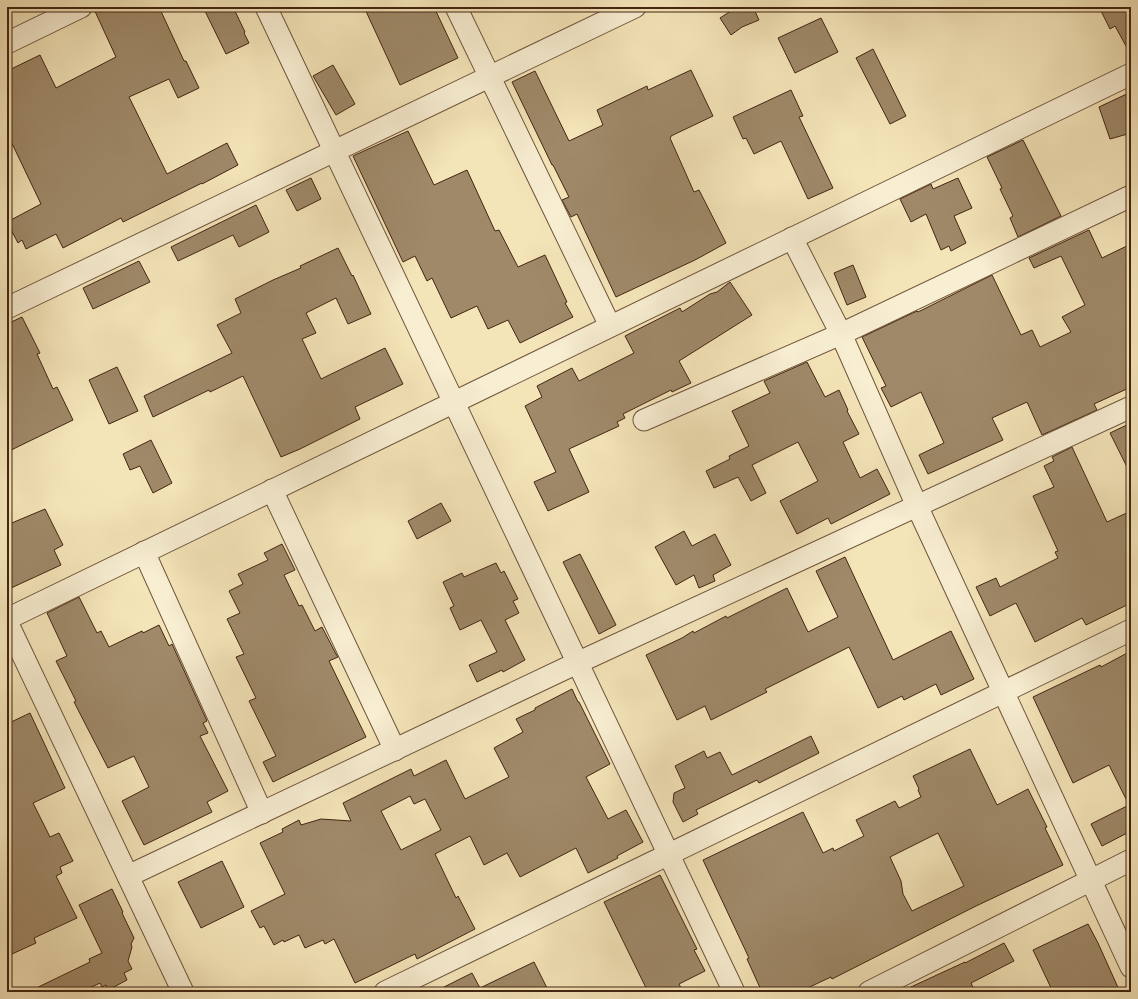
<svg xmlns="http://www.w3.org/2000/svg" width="1138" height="999" viewBox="0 0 1138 999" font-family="'IM FELL French Canon',serif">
  <rect width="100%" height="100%" fill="#f4e5b9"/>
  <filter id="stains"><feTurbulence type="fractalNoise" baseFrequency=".005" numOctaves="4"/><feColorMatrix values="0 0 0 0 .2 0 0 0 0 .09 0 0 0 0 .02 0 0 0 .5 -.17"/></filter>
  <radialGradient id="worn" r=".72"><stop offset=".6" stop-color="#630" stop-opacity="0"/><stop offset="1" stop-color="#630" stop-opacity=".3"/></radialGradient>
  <g fill="#9f8969" stroke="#432512" fill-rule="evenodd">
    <polygon points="93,7 159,7 184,61 186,61 199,88 178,98 169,79 129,97 167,174 227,143 238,165 202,184 202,183 123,222 121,218 63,248 56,234 26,249 22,240 18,243 7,222 41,204 7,133 7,71 40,55 56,88 116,57"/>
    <polygon points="203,7 233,7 245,32 244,33 249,43 226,54"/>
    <polygon points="364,7 434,7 458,58 400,85"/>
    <polygon points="737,7 753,7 759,20 742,27 731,35 720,18"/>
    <polygon points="1099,7 1131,7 1131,55 1115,26 1110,29"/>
    <polygon points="821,18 838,52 795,73 778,38"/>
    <polygon points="873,49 906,116 890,124 856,58"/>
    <polygon points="333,65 355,104 336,115 313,76"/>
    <polygon points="691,70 713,116 671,136 671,137 670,138 694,192 699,190 726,243 695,260 616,297 577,214 571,217 562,200 569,197 553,165 552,165 512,82 535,71 569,141 603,125 597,110 647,86 648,90"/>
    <polygon points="791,90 803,116 799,117 833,188 808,199 781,141 754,154 746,138 743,139 733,117"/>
    <polygon points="1131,92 1131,133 1110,139 1099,107"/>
    <polygon points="408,131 434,185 467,170 495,231 499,230 518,267 545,255 567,302 565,303 573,317 520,343 508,320 488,329 477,306 451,318 432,278 427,281 415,256 403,262 353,156"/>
    <polygon points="1023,140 1061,216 1018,237 1010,218 1013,216 1000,189 1002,188 987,157"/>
    <polygon points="311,178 321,199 297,211 286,190"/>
    <polygon points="958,178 972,208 954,216 966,243 951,251 949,246 941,250 926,214 911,222 900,199 931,184 933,189"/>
    <polygon points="256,205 269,232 239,247 233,235 178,261 171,247"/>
    <polygon points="1089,230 1102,258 1131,244 1131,387 1094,404 1097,410 1042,435 1027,402 992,418 1003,440 928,474 919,455 944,443 921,392 891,407 881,388 886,386 862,337 917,311 918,312 992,275 1021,335 1032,330 1040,347 1071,332 1062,317 1085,305 1061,256 1034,268 1029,258"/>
    <polygon points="338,248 352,276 353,275 371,314 348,324 336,298 306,313 316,333 302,339 321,379 385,348 403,384 355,407 360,419 300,449 281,457 243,376 210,392 209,390 153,417 144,396 232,353 217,325 241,313 235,299 273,280 301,268 300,266"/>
    <polygon points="139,261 150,282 93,309 83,288"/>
    <polygon points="853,265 866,297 847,305 834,273"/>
    <polygon points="730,282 752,315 679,361 691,383 672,392 671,390 623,414 625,418 617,422 619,426 569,449 589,492 548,511 534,482 556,472 525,406 542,397 537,386 572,368 579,381 634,353 625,336 680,308 682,312 710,294 717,292"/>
    <polygon points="22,317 40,353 37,354 53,389 57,387 73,420 7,452 7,324"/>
    <polygon points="807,362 825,397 839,390 848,410 847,411 859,434 843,442 860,478 877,469 890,494 831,524 828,518 797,534 780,501 818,481 798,442 752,465 766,493 751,501 738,477 714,488 706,471 730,459 729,456 749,446 732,411 770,393 764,381"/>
    <polygon points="117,367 138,411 109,424 89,380"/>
    <polygon points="1131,423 1131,475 1110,433"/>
    <polygon points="151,440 172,483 153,493 140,466 130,470 123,454"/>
    <polygon points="1072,447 1107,522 1131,511 1131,603 1086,625 1082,618 1035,642 1016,603 990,616 976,587 996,578 1000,587 1058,558 1055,552 1058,551 1033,496 1054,487 1044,466 1054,461 1052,457"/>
    <polygon points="441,503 451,521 417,539 408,521"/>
    <polygon points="45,509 63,545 54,550 61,565 11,588 7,579 7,525"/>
    <polygon points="684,531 692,546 715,534 731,565 713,575 715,581 699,588 694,575 676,585 655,547"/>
    <polygon points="282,544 295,570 284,575 299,606 302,605 315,631 322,627 336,654 338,657 329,661 366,737 273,782 263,762 276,756 249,701 256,698 236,657 244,654 227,619 240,613 229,591 243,584 238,574 268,560 264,553"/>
    <polygon points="580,554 616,625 599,634 563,562"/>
    <polygon points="845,557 893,660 951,631 974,679 941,695 936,684 904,700 902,696 878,708 849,647 765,689 767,692 711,720 705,706 677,720 646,655 682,638 693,631 694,633 726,616 727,618 787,588 808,632 838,617 816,571"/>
    <polygon points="496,563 501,573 504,571 518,599 513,601 519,613 505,620 525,660 503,672 502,670 477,682 469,665 497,652 481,620 460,630 450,608 454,606 443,582 462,573 464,577"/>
    <polygon points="79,597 97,633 101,631 109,647 142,631 143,633 159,625 169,646 172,644 207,721 203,723 208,733 200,736 228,791 207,802 212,812 144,845 122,801 149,787 134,756 108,768 74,702 76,701 56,661 67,656 47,613"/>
    <polygon points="1131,651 1131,831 1102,846 1091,824 1129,805 1109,765 1073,783 1033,697 1100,665 1101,667"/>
    <path d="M 572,689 L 578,702 L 579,702 L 610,764 L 586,777 L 608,819 L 626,810 L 643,842 L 617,856 L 618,858 L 588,873 L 576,848 L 520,877 L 507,853 L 484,865 L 470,836 L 435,854 L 456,898 L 458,896 L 475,929 L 417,959 L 415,954 L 376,973 L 355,983 L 334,939 L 325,944 L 323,940 L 305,948 L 299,935 L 284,942 L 283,940 L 274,945 L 264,926 L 260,928 L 251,911 L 285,894 L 260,843 L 283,832 L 282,829 L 299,820 L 301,825 L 321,819 L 351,821 L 343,803 L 411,769 L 414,776 L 446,760 L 465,799 L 509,777 L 494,748 L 523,732 L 516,719 L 535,710 L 535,708 ZM 410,796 L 414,804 L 425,799 L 441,830 L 401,850 L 381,811 Z"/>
    <polygon points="30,713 65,788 33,803 50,837 59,833 73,861 60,867 62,873 56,876 77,918 34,938 36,943 12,954 7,944 7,724"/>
    <polygon points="811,736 819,753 759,783 757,780 696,810 698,814 683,822 673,802 674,793 685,788 675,766 704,751 707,758 720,752 732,775"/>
    <path d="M 970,749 L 997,805 L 1028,789 L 1047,827 L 1045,828 L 1063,865 L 974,907 L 832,979 L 831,977 L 799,992 L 762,992 L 747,959 L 749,958 L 703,860 L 803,812 L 823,853 L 833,848 L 834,851 L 864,836 L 856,820 L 895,801 L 899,808 L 921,797 L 918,790 L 919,789 L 913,776 ZM 938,833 L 964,886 L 912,911 L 903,894 L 901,881 L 890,857 Z"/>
    <polygon points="222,861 244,907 201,928 178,882"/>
    <polygon points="660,875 697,949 694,950 705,971 679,984 683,992 648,992 604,902"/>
    <polygon points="112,889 123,912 122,913 134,938 131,944 132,947 128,961 132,969 124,973 127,980 108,990 106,985 102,987 100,983 81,992 28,992 90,962 89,959 102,953 79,905"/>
    <polygon points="1088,924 1098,943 1120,992 1053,992 1033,950"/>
    <polygon points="1004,943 1014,961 971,983 975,992 900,992 965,962 965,963"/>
    <polygon points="534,962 549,992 434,992 472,973 480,988"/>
  </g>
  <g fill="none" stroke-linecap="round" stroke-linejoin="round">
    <defs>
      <g id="minor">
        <polyline points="266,7 734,992"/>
        <polyline points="456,7 610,326"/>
        <polyline points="7,43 81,7"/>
        <polyline points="792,238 841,334 917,506 1131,967"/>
        <polyline points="7,308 635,7"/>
        <polyline points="644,420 841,334 1131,196"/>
        <polyline points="272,490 395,750"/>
        <polyline points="144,552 262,813"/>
        <polyline points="7,619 1131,74"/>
        <polyline points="7,622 183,992"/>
        <polyline points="128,876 577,663 1131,407"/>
        <polyline points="385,992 1131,630"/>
        <polyline points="869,992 1131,860"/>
      </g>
    </defs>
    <use href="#minor" stroke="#6f553c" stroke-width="23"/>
    <use href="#minor" stroke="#f8eed2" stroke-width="21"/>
  </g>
  <rect width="1138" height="999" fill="none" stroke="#f4e5b9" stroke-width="24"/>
  <rect x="8" y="8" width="1122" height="983" fill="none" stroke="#432512" stroke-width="2"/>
  <rect x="12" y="12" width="1114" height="975" fill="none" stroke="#432512"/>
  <rect width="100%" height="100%" filter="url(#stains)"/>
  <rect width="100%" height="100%" fill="url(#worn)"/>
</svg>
